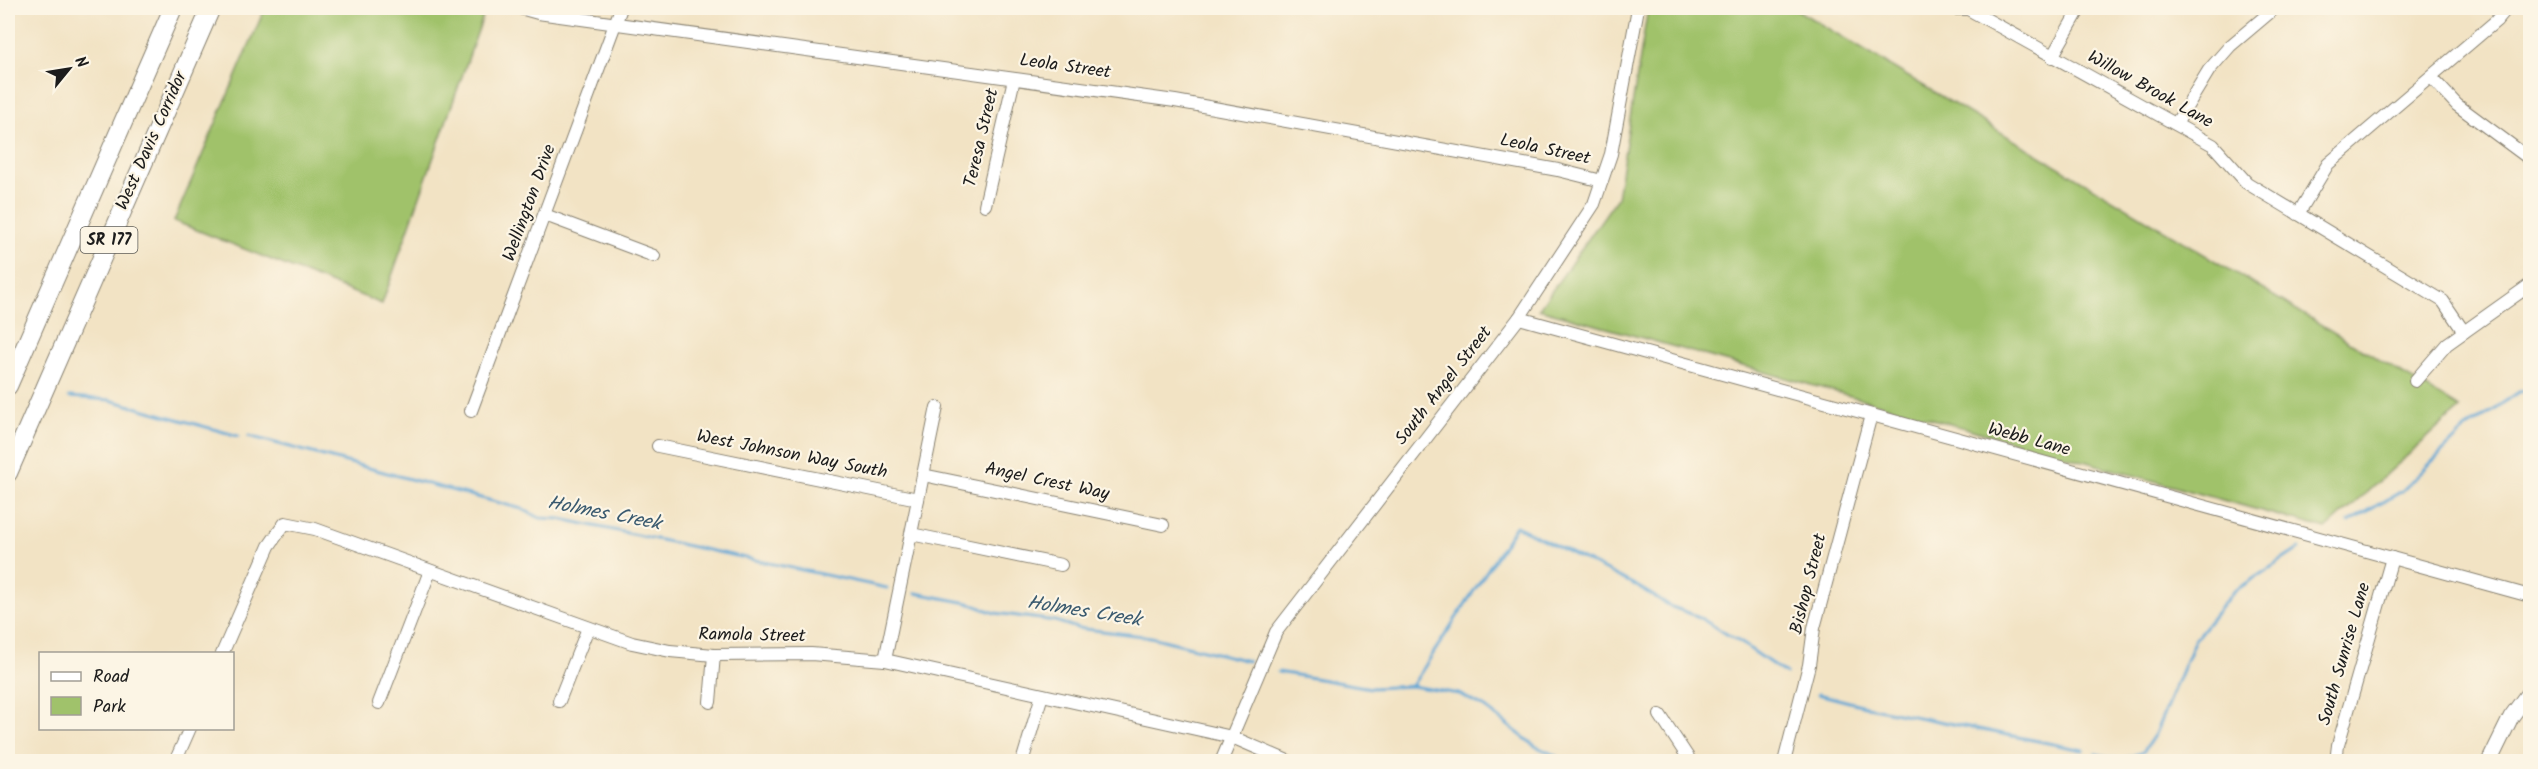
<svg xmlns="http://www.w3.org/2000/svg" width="2538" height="769" viewBox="0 0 2538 769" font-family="Kalam,sans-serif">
  <rect width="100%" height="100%" fill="#fcf5e5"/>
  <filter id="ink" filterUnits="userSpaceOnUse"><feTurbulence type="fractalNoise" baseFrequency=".0167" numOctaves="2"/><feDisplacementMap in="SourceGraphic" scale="12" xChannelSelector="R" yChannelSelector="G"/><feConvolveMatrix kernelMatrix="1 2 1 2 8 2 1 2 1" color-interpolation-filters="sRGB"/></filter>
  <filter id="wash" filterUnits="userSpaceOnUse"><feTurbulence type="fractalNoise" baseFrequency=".008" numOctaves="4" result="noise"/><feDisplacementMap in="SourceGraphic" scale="24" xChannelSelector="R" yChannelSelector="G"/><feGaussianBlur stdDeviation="1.35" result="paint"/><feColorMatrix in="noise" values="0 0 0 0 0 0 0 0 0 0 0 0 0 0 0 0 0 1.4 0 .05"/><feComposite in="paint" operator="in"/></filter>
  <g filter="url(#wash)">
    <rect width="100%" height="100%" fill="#f2e3c4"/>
    <g fill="#a0c26b" stroke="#5e6f44" stroke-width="1.5">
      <polygon points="265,8 486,8 382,304 174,221"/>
      <polygon points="1648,8 1794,8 2460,408 2326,529 1539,309 1617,198"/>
    </g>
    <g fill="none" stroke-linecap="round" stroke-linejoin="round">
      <g stroke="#5ea5d4" stroke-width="3">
        <polyline points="69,397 110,400 238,436"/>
        <polyline points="249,436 522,509 540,518 561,519 887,588"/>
        <polyline points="2349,522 2402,491 2467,428 2519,392 2530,389"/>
        <polyline points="916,593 968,603 995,613 1055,621 1077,628 1151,637 1248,661"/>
        <polyline points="1278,672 1371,688 1412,686 1459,694 1484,707 1535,746 1557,756 1561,762"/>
        <polyline points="1412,686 1516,526 1635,585 1672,607 1697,616 1743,644 1786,674"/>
        <polyline points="1818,694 1873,708 2083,750"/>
        <polyline points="2096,754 2122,760 2143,752 2155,734 2195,639 2233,592 2299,549"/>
      </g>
    </g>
  </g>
  <g filter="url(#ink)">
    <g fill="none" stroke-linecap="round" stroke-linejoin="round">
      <defs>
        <g id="minor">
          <polyline points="520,8 538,13 1175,101 1558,170 1602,181"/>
          <polyline points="1948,9 1968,9 2213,145 2247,183 2443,301 2464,332"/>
          <polyline points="2052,57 2080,8"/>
          <polyline points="2431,77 2457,105 2530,159"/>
          <polyline points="2176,124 2209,70 2230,46 2275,8"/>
          <polyline points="985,205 1014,79"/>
          <polyline points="2298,214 2328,164 2496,21 2507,8"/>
          <polyline points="545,215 654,256"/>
          <polyline points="1519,318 2530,596"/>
          <polyline points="2415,381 2447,344 2530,285"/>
          <polyline points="471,411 621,8"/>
          <polyline points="658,446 918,499"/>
          <polyline points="923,475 1163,525"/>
          <polyline points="911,534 1061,565"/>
          <polyline points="222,654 269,546 285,523 315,529 632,643 670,651 714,655 811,654 885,660 1232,737 1290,762"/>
          <polyline points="885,660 937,407"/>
          <polyline points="559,701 588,628"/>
          <polyline points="710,702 714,655"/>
          <polyline points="379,703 430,571"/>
          <polyline points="1660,715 1691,762"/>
          <polyline points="175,762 190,728"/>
          <polyline points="1022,762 1042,695"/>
          <polyline points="1221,762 1276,632 1519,318 1594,204 1611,154 1638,8"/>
          <polyline points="1784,762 1809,665 1814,628 1871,415"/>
          <polyline points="2336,762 2338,745 2392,558"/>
        </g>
        <polyline id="major" points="2489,762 2511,717 2530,691"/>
        <g id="highway">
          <polyline points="8,386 173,8"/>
          <polyline points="8,473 211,8"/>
        </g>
      </defs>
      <use href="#minor" stroke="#878070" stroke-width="14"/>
      <use href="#major" stroke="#878070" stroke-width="17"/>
      <use href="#highway" stroke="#878070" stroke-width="20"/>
      <use href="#minor" stroke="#fff" stroke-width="12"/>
      <use href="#major" stroke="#fff" stroke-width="15"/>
      <use href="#highway" stroke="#fff" stroke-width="18"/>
    </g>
  </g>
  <g text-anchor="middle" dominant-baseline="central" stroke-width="4.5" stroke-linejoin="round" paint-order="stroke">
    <rect fill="#fcf5e5" stroke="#5f5d58" stroke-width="1.5" x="80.5" y="227" width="57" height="26" rx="4.5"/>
    <g font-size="16" font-weight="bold" fill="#1c1c1c">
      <text x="109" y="240">SR 177</text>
    </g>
    <g font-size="18" fill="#1c1c1c" stroke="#fcf5e5">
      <text transform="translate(1065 67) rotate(8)">Leola Street</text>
      <text transform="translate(2150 90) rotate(29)">Willow Brook Lane</text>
      <text transform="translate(982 138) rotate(-77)">Teresa Street</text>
      <text transform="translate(152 141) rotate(-66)">West Davis Corridor</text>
      <text transform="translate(1545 150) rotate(12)">Leola Street</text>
      <text transform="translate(530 203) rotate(-70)">Wellington Drive</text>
      <text transform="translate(1444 386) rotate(-52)">South Angel Street</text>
      <text transform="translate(2029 440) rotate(15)">Webb Lane</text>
      <text transform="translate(792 455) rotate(11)">West Johnson Way South</text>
      <text transform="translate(1047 482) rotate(12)">Angel Crest Way</text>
      <text transform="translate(1809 584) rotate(-76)">Bishop Street</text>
      <text transform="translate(752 636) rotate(1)">Ramola Street</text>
      <text transform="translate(2345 654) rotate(-74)">South Sunrise Lane</text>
    </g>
    <g font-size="20" font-style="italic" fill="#3a5a6f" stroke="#fcf5e5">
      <text transform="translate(604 514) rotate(11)">Holmes Creek</text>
      <text transform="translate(1084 612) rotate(9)">Holmes Creek</text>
    </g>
  </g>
  <rect width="2538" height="769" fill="none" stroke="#fcf5e5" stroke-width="30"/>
  <rect x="39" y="652" width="195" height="78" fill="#fcf5e5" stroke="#a29e95" stroke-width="1.5"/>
  <rect x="51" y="672" width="30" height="9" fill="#ffffff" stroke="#a29e95" stroke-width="1.5"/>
  <text x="93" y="682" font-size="18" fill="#1c1c1c">Road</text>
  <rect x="51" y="697" width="30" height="18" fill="#a0c26b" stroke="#a29e95" stroke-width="1.5"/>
  <text x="93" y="712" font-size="18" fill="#1c1c1c">Park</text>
  <g transform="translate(69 69) rotate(60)" stroke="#fcf5e5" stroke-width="4.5" paint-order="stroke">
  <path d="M0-4.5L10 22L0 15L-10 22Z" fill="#1c1c1c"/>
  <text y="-9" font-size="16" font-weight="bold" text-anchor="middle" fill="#1c1c1c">N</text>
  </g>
</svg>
